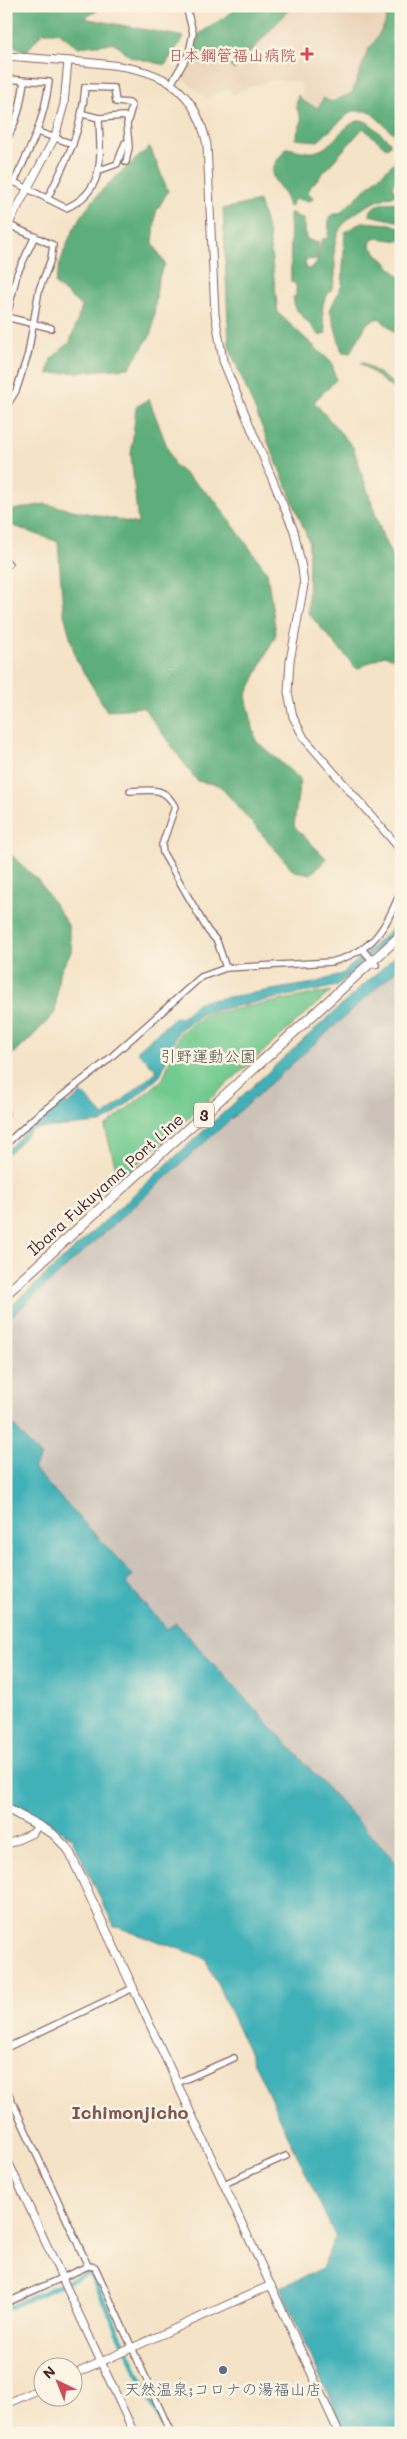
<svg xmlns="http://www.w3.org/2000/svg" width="407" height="2439" viewBox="0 0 407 2439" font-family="Mali,'Klee One',sans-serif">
  <rect width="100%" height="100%" fill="#fcf5e5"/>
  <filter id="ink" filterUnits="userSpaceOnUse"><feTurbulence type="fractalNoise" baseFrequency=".02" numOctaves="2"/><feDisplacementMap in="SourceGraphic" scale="10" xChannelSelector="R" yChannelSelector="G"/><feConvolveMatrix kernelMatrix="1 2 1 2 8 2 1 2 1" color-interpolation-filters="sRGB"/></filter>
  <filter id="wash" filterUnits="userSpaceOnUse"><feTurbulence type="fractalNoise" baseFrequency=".0096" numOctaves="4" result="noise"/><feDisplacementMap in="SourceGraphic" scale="20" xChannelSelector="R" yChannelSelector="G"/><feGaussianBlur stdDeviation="1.12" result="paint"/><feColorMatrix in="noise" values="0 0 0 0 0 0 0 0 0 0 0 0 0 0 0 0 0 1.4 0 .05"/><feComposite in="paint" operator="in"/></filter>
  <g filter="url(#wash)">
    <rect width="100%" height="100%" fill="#f4e3c7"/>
    <polygon fill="#ebd3b8" points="292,6 388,6 385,24 368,50 352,93 318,108 304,102 300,82 274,80 246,88 233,96 229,88 206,99 180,76 191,58 211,50 234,69"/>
    <polygon fill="#ccc2b9" points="401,962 401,1868 176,1623 168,1630 125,1583 133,1574 32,1467 41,1456 6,1417 6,1320"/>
    <polygon fill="#72ca90" stroke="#5e745e" points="331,991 119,1180 105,1127 163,1079 180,1033 204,1015"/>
    <g fill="#5dae7a" stroke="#546652">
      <polygon points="6,6 106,6 84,18 184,37 165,65 131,57 114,43 78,47 58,32 43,32 26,52 6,42"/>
      <polygon points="236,6 292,6 234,70 211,50 191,58 199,34 234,11"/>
      <polygon points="388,6 401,6 401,140 369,111 352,111 318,141 295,139 302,120 296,107 298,95 304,102 318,108 323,98 332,102 352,93 368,50 373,44 385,24"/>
      <path d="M 362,120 L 369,123 L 390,142 L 390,146 L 386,148 L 363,128 L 307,191 L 314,198 L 310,201 L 294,199 L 292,206 L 289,207 C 281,175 257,183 287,148 C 295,149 306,153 314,152 C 335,148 341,123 362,120 Z"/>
      <path d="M 150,147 L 168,191 L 156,212 L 153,243 L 165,264 L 158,279 L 152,333 L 129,368 L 48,374 L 51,359 L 70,342 L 82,307 L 55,284 C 69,216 99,190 150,147 Z"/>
      <path d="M 401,156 L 401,176 L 394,181 L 393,188 L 396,195 C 373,200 337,218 335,244 C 333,256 337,270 334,282 C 333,289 328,293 325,299 C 320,309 324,322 326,333 L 320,336 L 295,308 L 293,297 L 296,296 L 296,284 L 291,282 L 290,212 L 304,220 L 306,239 L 319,243 L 316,259 L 305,260 L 306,270 L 316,265 L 322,239 L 328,238 L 329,217 L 333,214 L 339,214 Z"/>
      <polygon points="259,201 269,235 278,313 332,363 336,380 314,402 353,447 383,537 401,576 401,661 384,655 357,669 308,613 309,541 229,347 223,209"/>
      <path d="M 401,202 L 401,222 L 369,215 C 372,201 390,203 401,202 Z"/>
      <polygon points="362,222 391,224 401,228 401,241 376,238 371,241 370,246 401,278 401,338 379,318 368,322 350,353 342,352 330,310 342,285 345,232"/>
      <polygon points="360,363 364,363 398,387 401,385 401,395"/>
      <polygon points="149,399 174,465 214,499 267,572 276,634 246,696 256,741 300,779 294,826 327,859 311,874 294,871 219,785 197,781 143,707 107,711 76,659 63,610 58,542 8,524 7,511 45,504 138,524 131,455 136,407"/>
      <polygon points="6,850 39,881 68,925 72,950 59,974 55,1013 26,1043 6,1060"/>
      <polygon points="6,1089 16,1118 6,1127"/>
    </g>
    <g fill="#41b1b8" stroke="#466872">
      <polygon points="401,921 401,928 337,986 203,1013 178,1031 160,1076 112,1117 100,1123 33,1129 6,1156 6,1151 37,1120 63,1102 68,1104 82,1093 104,1116 157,1071 137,1051 175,1017 181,1018 198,1002 314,983 342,974"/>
      <polygon points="401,951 401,966 6,1321 6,1311"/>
      <polygon points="6,1417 41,1457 33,1468 133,1575 126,1583 167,1629 176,1623 401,1868 401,2433 345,2433 280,2287 322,2269 335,2236 205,1958 114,1926 71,1837 6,1800"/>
    </g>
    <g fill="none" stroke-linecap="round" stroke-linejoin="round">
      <polyline stroke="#41b1b8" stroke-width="5" points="6,2309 90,2272 166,2433"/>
    </g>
  </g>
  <g filter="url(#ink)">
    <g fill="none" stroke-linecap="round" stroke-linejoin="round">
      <defs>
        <g id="minor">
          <path d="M 6,79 L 49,82 C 44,121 31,147 14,182"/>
          <polyline points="171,84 189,53 193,33 186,6"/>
          <polyline points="83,114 99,118"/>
          <polyline points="38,132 73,144"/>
          <path d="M 6,140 C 18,121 21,103 24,81"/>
          <polyline points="100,170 117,164 125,143"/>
          <path d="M 6,178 L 66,208 C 107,190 100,155 99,118 L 124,116 L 129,120"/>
          <path d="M 47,199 C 67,160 82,131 85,87 L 114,88 L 116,102 L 129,103 L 132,106 L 127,124 L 129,147 L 126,162"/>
          <polyline points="6,317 51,328"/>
          <polyline points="6,320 17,274 35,236"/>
          <polyline points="6,407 16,391 28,354 39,290 51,259 53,245 9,225"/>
          <polyline points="6,561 9,564 6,567"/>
          <path d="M 130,791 C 151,791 164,785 175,807 L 162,845 L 163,853 L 208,931 L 217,941 L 226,968"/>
          <polyline points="363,950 376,965"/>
          <path d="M 6,1144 L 34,1118 L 102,1065 L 201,977 L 226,968 L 331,962 C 374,951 384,930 401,891"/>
          <polyline points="6,2048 133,1988"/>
          <polyline points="177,2083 234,2058"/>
          <polyline points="6,2088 88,2266 6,2303"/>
          <polyline points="224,2184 286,2156"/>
          <polyline points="88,2266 95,2267 171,2433"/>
        </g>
        <g id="tertiary">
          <path d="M 6,56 C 32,58 57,60 83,62 C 144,67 193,74 207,145 L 215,314 L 223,361 L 294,531 L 302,568 L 304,585 L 290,661 L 288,692 L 293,717 L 304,738 L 401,850"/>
          <polyline points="6,229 55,137 64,104 68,61"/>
          <polyline points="6,1845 33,1833 38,1825"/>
          <polyline points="133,1988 339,2433"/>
          <polyline points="6,2157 134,2433"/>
          <polyline points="72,2375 271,2285"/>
          <polyline points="6,2404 42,2388"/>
        </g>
        <polyline id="secondary" points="6,1808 52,1833 68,1849 133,1988"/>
        <polyline id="primary" points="6,1294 401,935"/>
      </defs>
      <use href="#minor" stroke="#866462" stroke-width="8"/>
      <use href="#tertiary" stroke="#866462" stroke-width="9"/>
      <use href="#secondary" stroke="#866462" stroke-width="10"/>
      <use href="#primary" stroke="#866462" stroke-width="11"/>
      <use href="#minor" stroke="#fff" stroke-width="5.5"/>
      <use href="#tertiary" stroke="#fff" stroke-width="7"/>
      <use href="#secondary" stroke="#fff" stroke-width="8"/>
      <use href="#primary" stroke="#fff" stroke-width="9"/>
    </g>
  </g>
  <path fill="#e0444e" stroke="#fcf5e5" stroke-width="2" d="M304.5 46.5h5v5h5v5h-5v5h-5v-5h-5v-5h5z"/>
  <circle fill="#5c6f8a" stroke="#fcf5e5" stroke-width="2" cx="223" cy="2370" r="5"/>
  <g text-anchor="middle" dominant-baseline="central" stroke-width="5" stroke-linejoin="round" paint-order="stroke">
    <rect fill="#fcf5e5" stroke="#7f5f63" stroke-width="1" x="194" y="1102.5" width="20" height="25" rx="4"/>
    <g font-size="15" font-weight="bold" fill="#4a1f2b">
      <text x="204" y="1115">3</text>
    </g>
    <g font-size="16" fill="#be3a42" stroke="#fcf5e5" text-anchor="end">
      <text x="296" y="54">日本鋼管福山病院</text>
    </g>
    <g font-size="16" fill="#565249" stroke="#fcf5e5">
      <text x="208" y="1055">引野運動公園</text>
    </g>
    <g font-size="16" fill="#4a1f2b" stroke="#fcf5e5">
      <text transform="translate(105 1184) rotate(-42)">Ibara Fukuyama Port Line</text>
    </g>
    <g font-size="16" fill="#4e5e75" stroke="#fcf5e5">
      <text x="223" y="2388">天然温泉;コロナの湯福山店</text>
    </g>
    <g font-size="18" font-weight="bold" fill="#805553" stroke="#fcf5e5">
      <text x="130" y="2112">Ichimonjicho</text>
    </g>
  </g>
  <rect width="407" height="2439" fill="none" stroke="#fcf5e5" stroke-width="25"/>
  <g transform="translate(58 2382) rotate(317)"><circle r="24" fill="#fcf5e5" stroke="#b59f9b"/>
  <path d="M0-4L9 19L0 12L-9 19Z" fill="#d1495b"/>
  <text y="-8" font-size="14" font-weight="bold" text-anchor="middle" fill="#4a1f2b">N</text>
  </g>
</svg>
